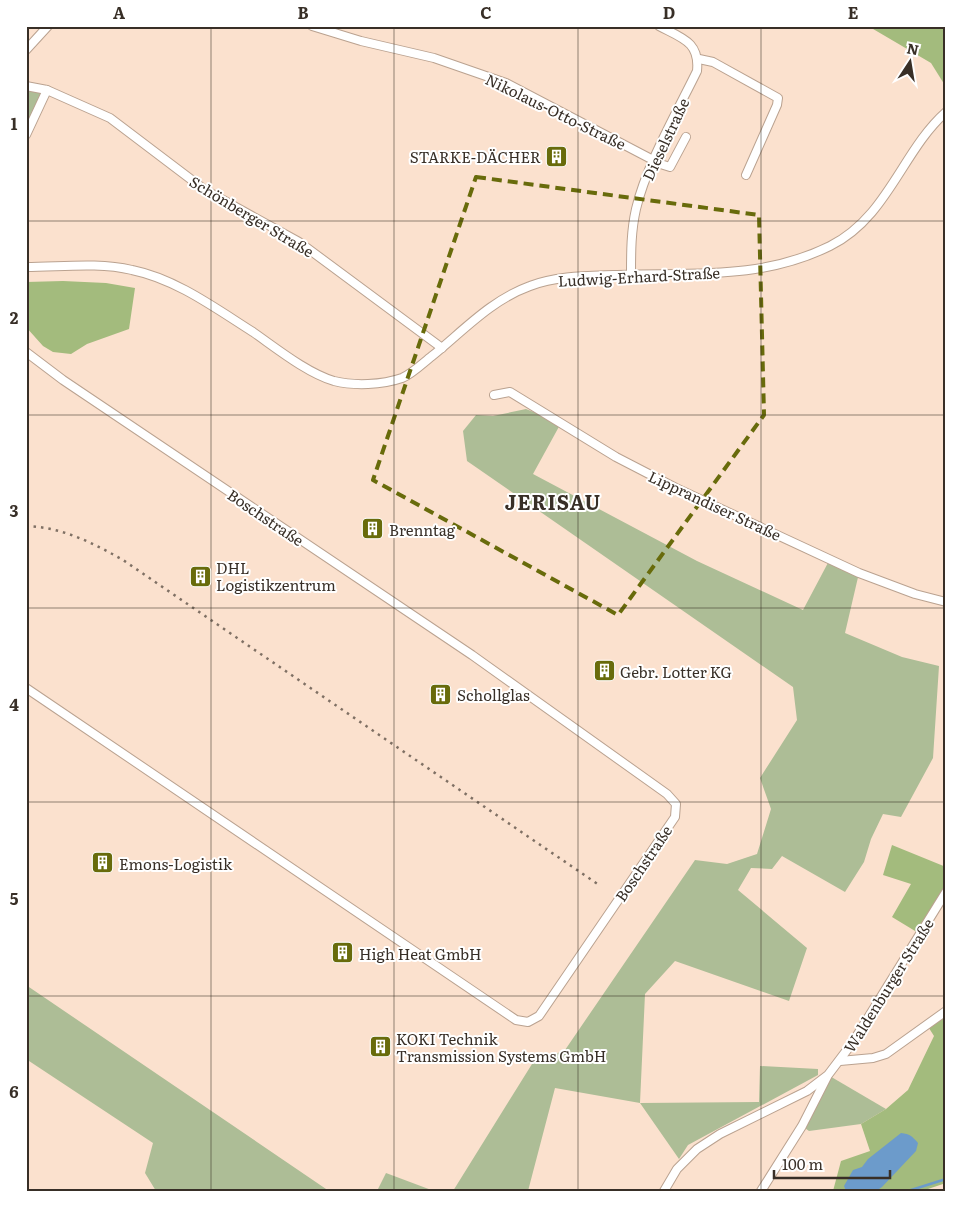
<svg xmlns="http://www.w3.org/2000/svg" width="972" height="1217" viewBox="0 0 972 1217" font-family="Literata,serif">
  <rect width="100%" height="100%" fill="#fbe1ce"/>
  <g fill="#adbd96">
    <polygon points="26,86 47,90 26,135"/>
    <polygon points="526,409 561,423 533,474 697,561 803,610 830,559 859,573 845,633 902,657 939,666 933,758 901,817 883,814 871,839 864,862 845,892 782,856 772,869 751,868 738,890 807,948 789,1001 675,961 645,994 640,1103 759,1102 760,1066 818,1069 818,1075 688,1145 679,1159 640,1103 555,1088 528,1191 453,1191 532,1064 565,1050 695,860 727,864 757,854 771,809 760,778 797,720 793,687 467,461 463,431 476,415 493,416"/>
    <polygon points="26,985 329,1191 156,1191 145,1173 153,1143 26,1059"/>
    <polygon points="828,1075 886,1109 861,1124 809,1131 802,1126"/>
    <polygon points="386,1173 434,1191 377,1191"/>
  </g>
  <g fill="#a3bb7d">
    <polygon points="868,26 946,26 946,87 931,63"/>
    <polygon points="63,281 106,283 135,288 129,329 87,344 71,354 53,352 43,346 26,327 26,282"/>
    <polygon points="892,845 946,867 946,892 920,934 892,917 911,884 883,875"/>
    <polygon points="946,1011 946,1183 922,1191 833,1191 841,1161 870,1151 861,1124 886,1109 908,1090 934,1036 927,1025"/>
  </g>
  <path fill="#6c9bcb" d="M 901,1133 C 910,1134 912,1136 918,1143 L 916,1151 L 882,1187 L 876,1191 L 846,1191 L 844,1186 L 853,1170 L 862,1167 L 868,1159 Z"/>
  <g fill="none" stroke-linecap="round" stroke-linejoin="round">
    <polyline stroke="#6c9bcb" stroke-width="2.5" points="908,1191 946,1179"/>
    <defs>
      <g id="minor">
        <polyline points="312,26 361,41 434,58 506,83 655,161"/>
        <polyline points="26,50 48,26"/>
        <polyline points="699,59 713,62 778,98 777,105 746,175"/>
        <polyline points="26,86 47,90 110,118 205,190 299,242 442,348"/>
        <polyline points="26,135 47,90"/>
        <polyline points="654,162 670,167 686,137"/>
        <path d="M 26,267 C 61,267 98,262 132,270 C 176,279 215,308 253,332 C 276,348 307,373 334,381 C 354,386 382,385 402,378 C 412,374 423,363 432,356 C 463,331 491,300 530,286 C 556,276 585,276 613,275 C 689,272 759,281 830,246 C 888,217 902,151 946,112"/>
        <path d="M 631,274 C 631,252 631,231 636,209 C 646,166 677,112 697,71 C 700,42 682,38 659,26"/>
        <polyline points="26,352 63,380 472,655 667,794 676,804 675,817 539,1016 528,1022 516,1020 26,688"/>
        <polyline points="494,395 510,392 616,457 676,488 859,573 915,594 946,602"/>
        <polyline points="840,1061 873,1058 886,1054 946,1011"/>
        <polyline points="664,1191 677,1169 697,1149 720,1134 807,1091 828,1075 853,1042 946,892"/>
        <polyline points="761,1191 802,1126 827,1077"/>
      </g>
    </defs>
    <use href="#minor" stroke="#baa290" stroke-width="10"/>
    <use href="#minor" stroke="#fff" stroke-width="8"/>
    <path stroke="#7f7064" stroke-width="2.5" stroke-dasharray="2.5 5" stroke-linecap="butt" d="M 26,526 C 62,527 93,543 123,560 L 599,885"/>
  </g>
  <path fill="none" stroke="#686b0b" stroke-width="4" stroke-dasharray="10 6" stroke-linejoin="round" d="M 476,177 L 759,215 L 764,415 L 618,615 L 373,480 Z"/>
  <path fill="none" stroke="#382f27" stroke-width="1" stroke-opacity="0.55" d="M 211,26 L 211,1191M 394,26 L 394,1191M 578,26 L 578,1191M 761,26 L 761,1191M 26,221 L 946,221M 26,415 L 946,415M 26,608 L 946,608M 26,802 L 946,802M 26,996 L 946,996"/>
  <defs>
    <symbol id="building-square" viewBox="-11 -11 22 22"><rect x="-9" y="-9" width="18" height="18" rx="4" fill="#686b0b" stroke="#fff"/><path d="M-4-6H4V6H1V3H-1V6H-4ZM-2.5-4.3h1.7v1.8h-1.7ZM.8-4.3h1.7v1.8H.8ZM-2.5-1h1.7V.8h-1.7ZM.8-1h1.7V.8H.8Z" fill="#fff"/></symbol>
  </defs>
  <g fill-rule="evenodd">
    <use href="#building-square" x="544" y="144" width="25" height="25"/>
    <use href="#building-square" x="360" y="516" width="25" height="25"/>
    <use href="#building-square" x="188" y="564" width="25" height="25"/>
    <use href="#building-square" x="592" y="658" width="25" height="25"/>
    <use href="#building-square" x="428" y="682" width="25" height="25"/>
    <use href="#building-square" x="90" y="850" width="25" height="25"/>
    <use href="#building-square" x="330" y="940" width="25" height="25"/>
    <use href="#building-square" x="368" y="1034" width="25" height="25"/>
  </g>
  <g text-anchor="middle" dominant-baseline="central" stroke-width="4" stroke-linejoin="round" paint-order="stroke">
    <g font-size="15" fill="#382f27" stroke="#fff">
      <text transform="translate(556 111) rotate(26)">Nikolaus-Otto-Straße</text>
      <text transform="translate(665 139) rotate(-65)">Dieselstraße</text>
      <text transform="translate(252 216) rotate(31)">Schönberger Straße</text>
      <text transform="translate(639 276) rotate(-3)">Ludwig-Erhard-Straße</text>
      <text transform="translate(715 505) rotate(25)">Lipprandiser Straße</text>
      <text transform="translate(266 517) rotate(34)">Boschstraße</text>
      <text transform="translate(643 863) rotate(-56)">Boschstraße</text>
      <text transform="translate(888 985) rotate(-58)">Waldenburger Straße</text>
    </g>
    <g font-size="15" fill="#382f27" stroke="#fff" text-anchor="start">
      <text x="541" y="156" text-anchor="end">STARKE-DÄCHER</text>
      <text x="389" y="529">Brenntag</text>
      <text x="216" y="567">DHL<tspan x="216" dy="17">Logistikzentrum</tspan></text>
      <text x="620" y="671">Gebr. Lotter KG</text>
      <text x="457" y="694">Schollglas</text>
      <text x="119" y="863">Emons-Logistik</text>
      <text x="359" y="953">High Heat GmbH</text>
      <text x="396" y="1038">KOKI Technik<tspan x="396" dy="17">Transmission Systems GmbH</tspan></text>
    </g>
    <g font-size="20" font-weight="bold" letter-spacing="1" fill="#382f27" stroke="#fff">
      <text x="553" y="501">JERISAU</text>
    </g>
  </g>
  <rect width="972" height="1217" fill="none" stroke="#ffffff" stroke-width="55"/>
  <g transform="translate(910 62) rotate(12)" stroke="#ffffff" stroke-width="4" paint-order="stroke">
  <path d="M0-4L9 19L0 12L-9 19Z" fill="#382f27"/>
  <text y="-8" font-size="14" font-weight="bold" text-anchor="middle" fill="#382f27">N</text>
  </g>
  <path d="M774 1170v8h116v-8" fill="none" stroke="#382f27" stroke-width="2.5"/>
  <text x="782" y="1170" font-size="15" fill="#382f27" stroke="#ffffff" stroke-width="4" paint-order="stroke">100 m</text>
  <rect x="28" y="28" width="916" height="1162" fill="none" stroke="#382f27" stroke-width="2"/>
  <g font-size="16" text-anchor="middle" font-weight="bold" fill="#382f27">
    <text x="119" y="19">A</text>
    <text x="303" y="19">B</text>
    <text x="486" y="19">C</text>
    <text x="669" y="19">D</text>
    <text x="853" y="19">E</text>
    <text x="14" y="130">1</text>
    <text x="14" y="324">2</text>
    <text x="14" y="517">3</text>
    <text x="14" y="711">4</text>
    <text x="14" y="905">5</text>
    <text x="14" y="1098">6</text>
  </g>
</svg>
